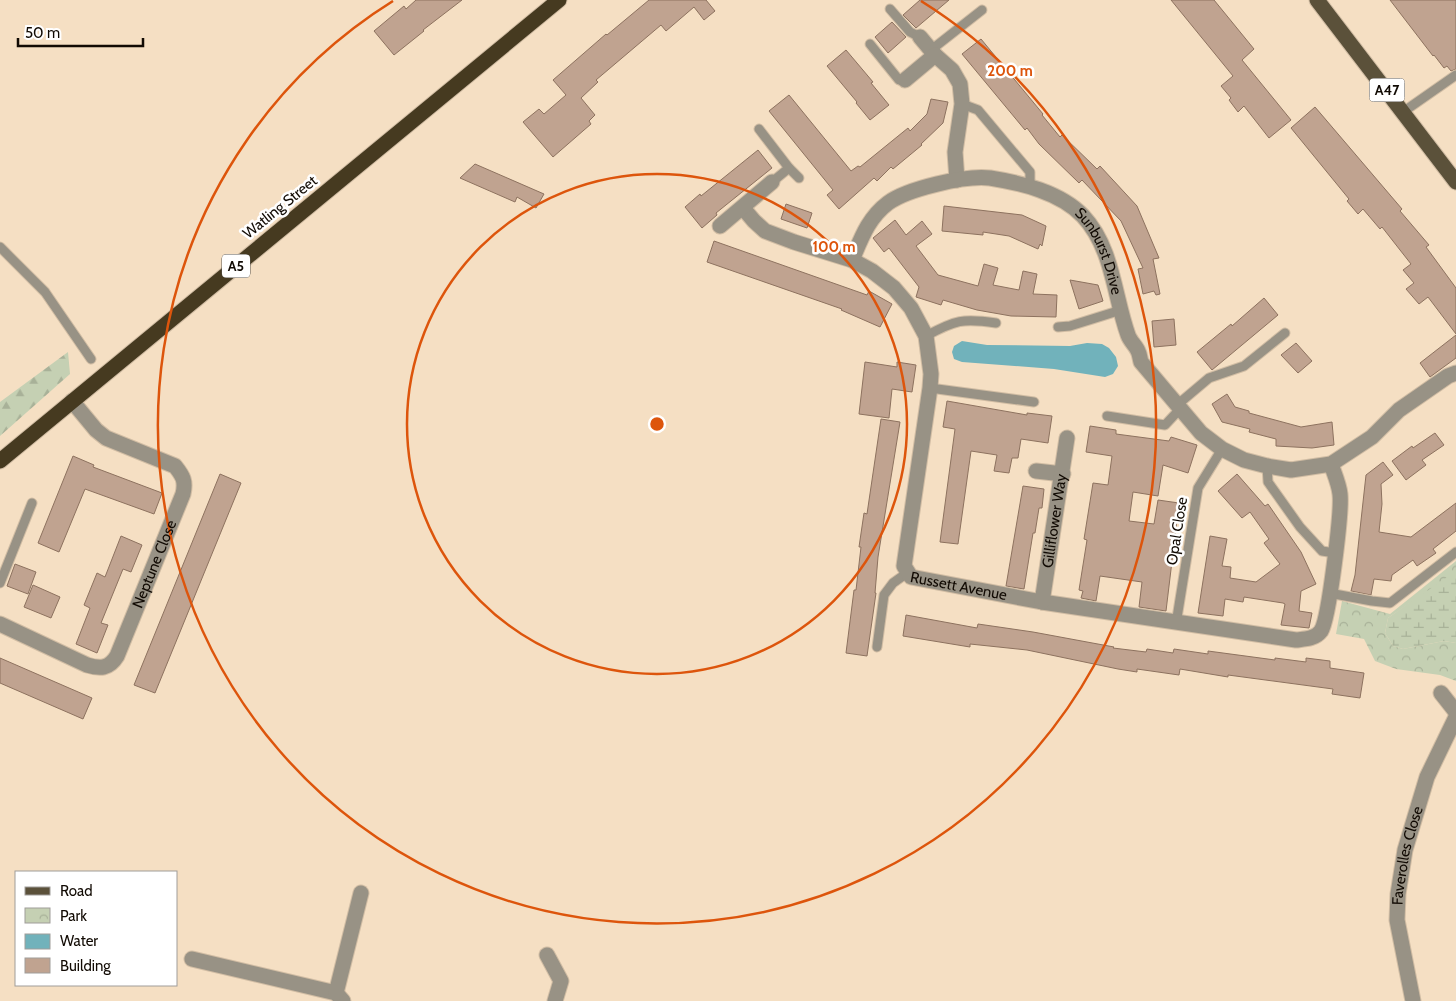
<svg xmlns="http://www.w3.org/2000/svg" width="1456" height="1001" viewBox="0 0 1456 1001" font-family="Cabin,sans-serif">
  <defs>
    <pattern id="forest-firs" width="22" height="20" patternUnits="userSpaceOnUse" patternTransform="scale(1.25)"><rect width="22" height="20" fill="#c5d0b3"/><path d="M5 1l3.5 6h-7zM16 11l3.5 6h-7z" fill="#a8b198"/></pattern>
    <pattern id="wetland-marsh" width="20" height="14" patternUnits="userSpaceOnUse" patternTransform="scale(1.25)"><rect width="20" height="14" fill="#c5d0b3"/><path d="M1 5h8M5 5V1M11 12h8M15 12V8" fill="none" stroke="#a8b198"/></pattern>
    <pattern id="park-crowns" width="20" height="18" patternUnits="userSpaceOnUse" patternTransform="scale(1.25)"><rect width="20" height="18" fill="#c5d0b3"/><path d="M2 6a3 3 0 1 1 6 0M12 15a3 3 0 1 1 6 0" fill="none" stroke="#a8b198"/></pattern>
  </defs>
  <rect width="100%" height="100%" fill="#f5dfc3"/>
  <polygon fill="url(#forest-firs)" points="68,352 70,374 0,436 0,402"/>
  <polygon fill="url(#wetland-marsh)" points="1453,571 1456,571 1456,643 1444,641 1403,649 1393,646 1385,633 1388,618"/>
  <polygon fill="url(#park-crowns)" points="1456,561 1456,571 1388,618 1385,633 1393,646 1403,649 1444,641 1456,643 1456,681 1440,675 1396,669 1375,661 1364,639 1336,634 1342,601 1390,614"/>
  <polygon fill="#71b2bb" points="962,341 987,345 1070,346 1087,343 1102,344 1109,348 1116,357 1118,366 1113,374 1105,377 1054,369 962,362 954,359 952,352 954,346"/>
  <g fill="#c0a390" stroke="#8d725f">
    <polygon points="416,0 462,0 423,30 424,31 394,55 374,31 404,6 406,9"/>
    <polygon points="649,0 706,0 715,11 704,20 694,7 666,31 661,25 596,80 598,82 581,98 595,115 589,121 591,124 553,157 523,122 539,109 544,114 566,95 553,80 606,34 607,35"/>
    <polygon points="920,0 949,0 916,28 903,15"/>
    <polygon points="1171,0 1214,0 1254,49 1242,60 1291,120 1269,138 1244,106 1238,112 1229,100 1231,98 1221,86 1233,76"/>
    <polygon points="1390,0 1456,0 1456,69 1451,71 1447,66 1444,68 1434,55 1433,56"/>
    <polygon points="892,22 906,37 888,53 875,37"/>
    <polygon points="981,39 1043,114 1042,115 1060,137 1062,135 1097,169 1100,166 1137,206 1159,258 1153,259 1160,294 1156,295 1154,291 1143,294 1138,269 1143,268 1121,221 1082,180 1079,183 1039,144 1027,128 1025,130 962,54"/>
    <polygon points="846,50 873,82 871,83 889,105 870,120 856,103 857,102 827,66"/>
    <polygon points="789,95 851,171 858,166 860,167 908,128 910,131 927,114 931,99 948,102 943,123 921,144 922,145 893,169 891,167 877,181 874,178 839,209 827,195 833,190 769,111"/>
    <polygon points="1315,107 1402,209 1400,211 1429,245 1426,247 1456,288 1456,334 1428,297 1419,304 1406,289 1414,283 1403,270 1411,264 1382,227 1380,229 1363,209 1358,214 1347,201 1349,199 1291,128"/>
    <polygon points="758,150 772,168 716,213 717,215 702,228 685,207 700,194 701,196"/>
    <polygon points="475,164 544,194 536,208 517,197 515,202 460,178"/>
    <polygon points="786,204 812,213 807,228 781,219"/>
    <polygon points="944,206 1022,215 1046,226 1042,246 1040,244 1038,249 1009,236 983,232 983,235 942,231"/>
    <polygon points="895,220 906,235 922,221 932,234 916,246 938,275 978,286 984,264 998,268 993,285 1019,290 1023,271 1037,274 1033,294 1057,295 1056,317 1011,316 977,310 943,300 941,305 916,297 919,287 889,248 884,252 873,238"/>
    <polygon points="714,241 867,295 869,291 892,304 880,327 841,310 842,309 707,262"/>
    <polygon points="1070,280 1098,285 1103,301 1079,309"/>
    <polygon points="1264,298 1278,315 1212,370 1197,352 1231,324 1232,326"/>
    <polygon points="1174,319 1176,345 1154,347 1152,321"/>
    <polygon points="1456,335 1456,358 1430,377 1420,363"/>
    <polygon points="1296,343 1312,361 1298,373 1281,355"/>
    <polygon points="865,362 897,367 897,362 916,365 912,392 892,389 889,418 859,414"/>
    <polygon points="1227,394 1235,407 1249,411 1249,413 1301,427 1332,422 1334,445 1312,448 1276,446 1276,439 1249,432 1250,429 1222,422 1212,404"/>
    <polygon points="947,401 1027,415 1027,413 1052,416 1048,443 1021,439 1018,458 1012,458 1009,473 994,471 997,455 971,451 958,544 940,542 955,429 943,427"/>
    <polygon points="881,419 900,422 878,557 875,593 876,593 867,656 846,653 854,590 856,590 861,547 859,547 864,513 867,514"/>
    <polygon points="1090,426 1116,430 1116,434 1169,441 1171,437 1197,445 1188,473 1163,465 1158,496 1133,492 1129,521 1154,524 1158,500 1179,503 1166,611 1139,607 1142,582 1100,576 1096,601 1081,598 1083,591 1079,590 1087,540 1084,539 1093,483 1108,485 1112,456 1086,452"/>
    <polygon points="1435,433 1444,445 1422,460 1426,465 1406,480 1392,461 1412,446 1413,448"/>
    <polygon points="73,456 94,465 93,467 162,493 154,514 85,489 59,552 38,543"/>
    <polygon points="1383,462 1393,475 1381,484 1382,504 1379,532 1411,537 1456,503 1456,531 1433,549 1436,553 1417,566 1413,560 1392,575 1391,581 1374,579 1371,595 1351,591 1355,575 1366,475"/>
    <polygon points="220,474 241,483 155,693 134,685"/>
    <polygon points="1237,474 1265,506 1268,504 1301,552 1316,584 1301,591 1299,611 1312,613 1309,628 1281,625 1285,604 1283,603 1244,597 1243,602 1225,599 1223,616 1198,613 1210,536 1227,539 1222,566 1231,567 1230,578 1256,582 1280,564 1264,543 1269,539 1250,512 1242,518 1218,491"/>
    <polygon points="1023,486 1044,489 1042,508 1039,508 1035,533 1033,533 1024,589 1006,586"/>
    <polygon points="121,536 142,545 131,572 123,569 101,623 108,625 97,653 76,644 90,608 84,605 97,573 105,577"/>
    <polygon points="15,564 36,572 28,594 7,586"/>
    <polygon points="33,585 60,597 51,618 24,607"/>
    <polygon points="906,615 977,628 978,624 1033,632 1114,647 1113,648 1146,652 1147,649 1173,653 1174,649 1208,654 1208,651 1275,660 1275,658 1306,662 1306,658 1330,661 1330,668 1364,673 1360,698 1332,694 1333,689 1228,675 1228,677 1180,669 1179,675 1137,669 1137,672 1118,669 1027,650 970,644 970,647 903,636"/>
    <polygon points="0,658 92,698 83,719 0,683"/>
  </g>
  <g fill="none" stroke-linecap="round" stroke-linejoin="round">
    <defs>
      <g id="lane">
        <polyline points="890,9 910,32 920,37"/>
        <polyline points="870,44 899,80 905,80"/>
        <polyline points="931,50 982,10"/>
        <polyline points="962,104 978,110 1030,172 1030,187"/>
        <polyline points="1403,112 1456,75"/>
        <polyline points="759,129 789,168 799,178"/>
        <polyline points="772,182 789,168"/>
        <polyline points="0,247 45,292 91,359"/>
        <polyline points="1058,327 1070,326 1121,310"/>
        <path d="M 926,336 C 955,320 963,318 996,323"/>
        <polyline points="930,388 1034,402"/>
        <polyline points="1177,405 1209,378 1244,366 1285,333"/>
        <polyline points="1107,416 1165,425 1180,409"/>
        <polyline points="1267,466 1268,482 1300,527 1322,551 1335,553"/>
        <polyline points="0,583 32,503"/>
        <polyline points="1329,593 1372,601 1390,603 1456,552"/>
        <polyline points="1176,624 1198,488 1222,449"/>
        <polyline points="877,647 884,595 893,583 907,573"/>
      </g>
      <g id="street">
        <polyline points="920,37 935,55 952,70 960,84 962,104 955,152 957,180"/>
        <polyline points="905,80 935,55"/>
        <path id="s1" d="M 743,208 L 754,221 L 765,231 L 794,242 L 852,260 L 872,271 L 894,288 L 911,308 L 926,336 L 931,374 L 930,388 L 904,566 L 911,577 L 1042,602 L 1296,640 C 1305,639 1315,639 1321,631 C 1329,619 1342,511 1340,494 C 1339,484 1334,473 1331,464"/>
        <polyline points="720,226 772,182"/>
        <path id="s2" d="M 852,260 C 861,239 868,218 888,203 C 907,189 965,175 990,178 C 1021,183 1060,192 1083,216 C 1113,248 1114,296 1128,335 C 1130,341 1136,346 1138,351 C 1140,355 1140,359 1141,362 L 1201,433 L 1222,449 L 1244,460 L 1267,466 L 1291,470 L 1331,464 L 1372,437 L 1399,410 L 1448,376 L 1456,373"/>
        <polyline points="1036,471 1063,474"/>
        <path id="s3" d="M 1042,602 L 1067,438"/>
        <path id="s4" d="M 0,624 L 87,665 C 100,669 109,669 117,656 L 183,494 C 186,481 183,476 175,466 L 106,438 L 96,430 L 72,401"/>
        <polyline points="1441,693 1456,712"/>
        <polyline points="547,955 561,981 555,1001"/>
        <polyline points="192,959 336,993 343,1001"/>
        <polyline points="336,993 361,893"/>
        <path id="s5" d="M 1413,1001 L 1397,920 L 1398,894 L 1405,850 L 1427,777 L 1456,717"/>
      </g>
      <polyline id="primary" points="1317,0 1456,182"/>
      <polyline id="highway" points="0,461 559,0"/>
    </defs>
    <use href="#lane" stroke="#d1bda4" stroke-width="11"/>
    <use href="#street" stroke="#d1bda4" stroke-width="17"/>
    <use href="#primary" stroke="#d1bda4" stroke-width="17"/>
    <use href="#highway" stroke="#d1bda4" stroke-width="17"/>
    <use href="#lane" stroke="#989285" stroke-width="9"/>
    <use href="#street" stroke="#989285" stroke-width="15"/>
    <use href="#primary" stroke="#5b513a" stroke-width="15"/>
    <use href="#highway" stroke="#463a20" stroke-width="15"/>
  </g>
  <g fill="none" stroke="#dd550c" stroke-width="2.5">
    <circle cx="657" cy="424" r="250"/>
    <path d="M921 1A499 499 0 1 1 393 1"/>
  </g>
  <g text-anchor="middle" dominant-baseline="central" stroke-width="5" stroke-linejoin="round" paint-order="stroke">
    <g fill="#fff" stroke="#58544f" stroke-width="1">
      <rect x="1369.5" y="78.5" width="35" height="23" rx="4"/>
      <rect x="222" y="254.5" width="28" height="23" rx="4"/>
    </g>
    <g font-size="14" font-weight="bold" fill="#110a03">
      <text x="1387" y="90">A47</text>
      <text x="236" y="266">A5</text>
    </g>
    <g font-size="15" fill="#110a03" stroke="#fff">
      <text transform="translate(280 207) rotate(-39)">Watling Street</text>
      <text stroke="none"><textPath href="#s2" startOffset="316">Sunburst Drive</textPath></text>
      <text stroke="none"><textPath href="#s3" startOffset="82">Gilliflower Way</textPath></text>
      <text transform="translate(1177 531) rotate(-81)">Opal Close</text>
      <text stroke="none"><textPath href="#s4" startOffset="230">Neptune Close</textPath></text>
      <text stroke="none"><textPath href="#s1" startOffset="526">Russett Avenue</textPath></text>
      <text stroke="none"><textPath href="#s5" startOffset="148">Faverolles Close</textPath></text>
    </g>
  </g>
  <circle cx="657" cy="424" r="8" fill="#dd550c" stroke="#fff" stroke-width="2.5"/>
  <g font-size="15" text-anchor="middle" font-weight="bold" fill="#dd550c" stroke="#fff" stroke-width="5" stroke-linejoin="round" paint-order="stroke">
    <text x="1010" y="76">200 m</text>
    <text x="834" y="252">100 m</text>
  </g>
  <rect x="15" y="871" width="162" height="115" fill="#ffffff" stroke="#a09d9a"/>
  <rect x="25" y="887" width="25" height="8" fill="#5b513a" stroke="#a09d9a"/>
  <text x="60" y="896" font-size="15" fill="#110a03">Road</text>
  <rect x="25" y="908" width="25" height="15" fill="url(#park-crowns)" stroke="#a09d9a"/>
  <text x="60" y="921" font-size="15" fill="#110a03">Park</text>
  <rect x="25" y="934" width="25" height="15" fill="#71b2bb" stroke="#a09d9a"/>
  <text x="60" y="946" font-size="15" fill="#110a03">Water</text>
  <rect x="25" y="958" width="25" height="15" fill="#c0a390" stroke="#a09d9a"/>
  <text x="60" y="971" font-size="15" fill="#110a03">Building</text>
  <path d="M18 38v8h125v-8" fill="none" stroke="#110a03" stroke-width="2.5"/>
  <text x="25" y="38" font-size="15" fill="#110a03" stroke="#ffffff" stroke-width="4" paint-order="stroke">50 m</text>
</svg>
